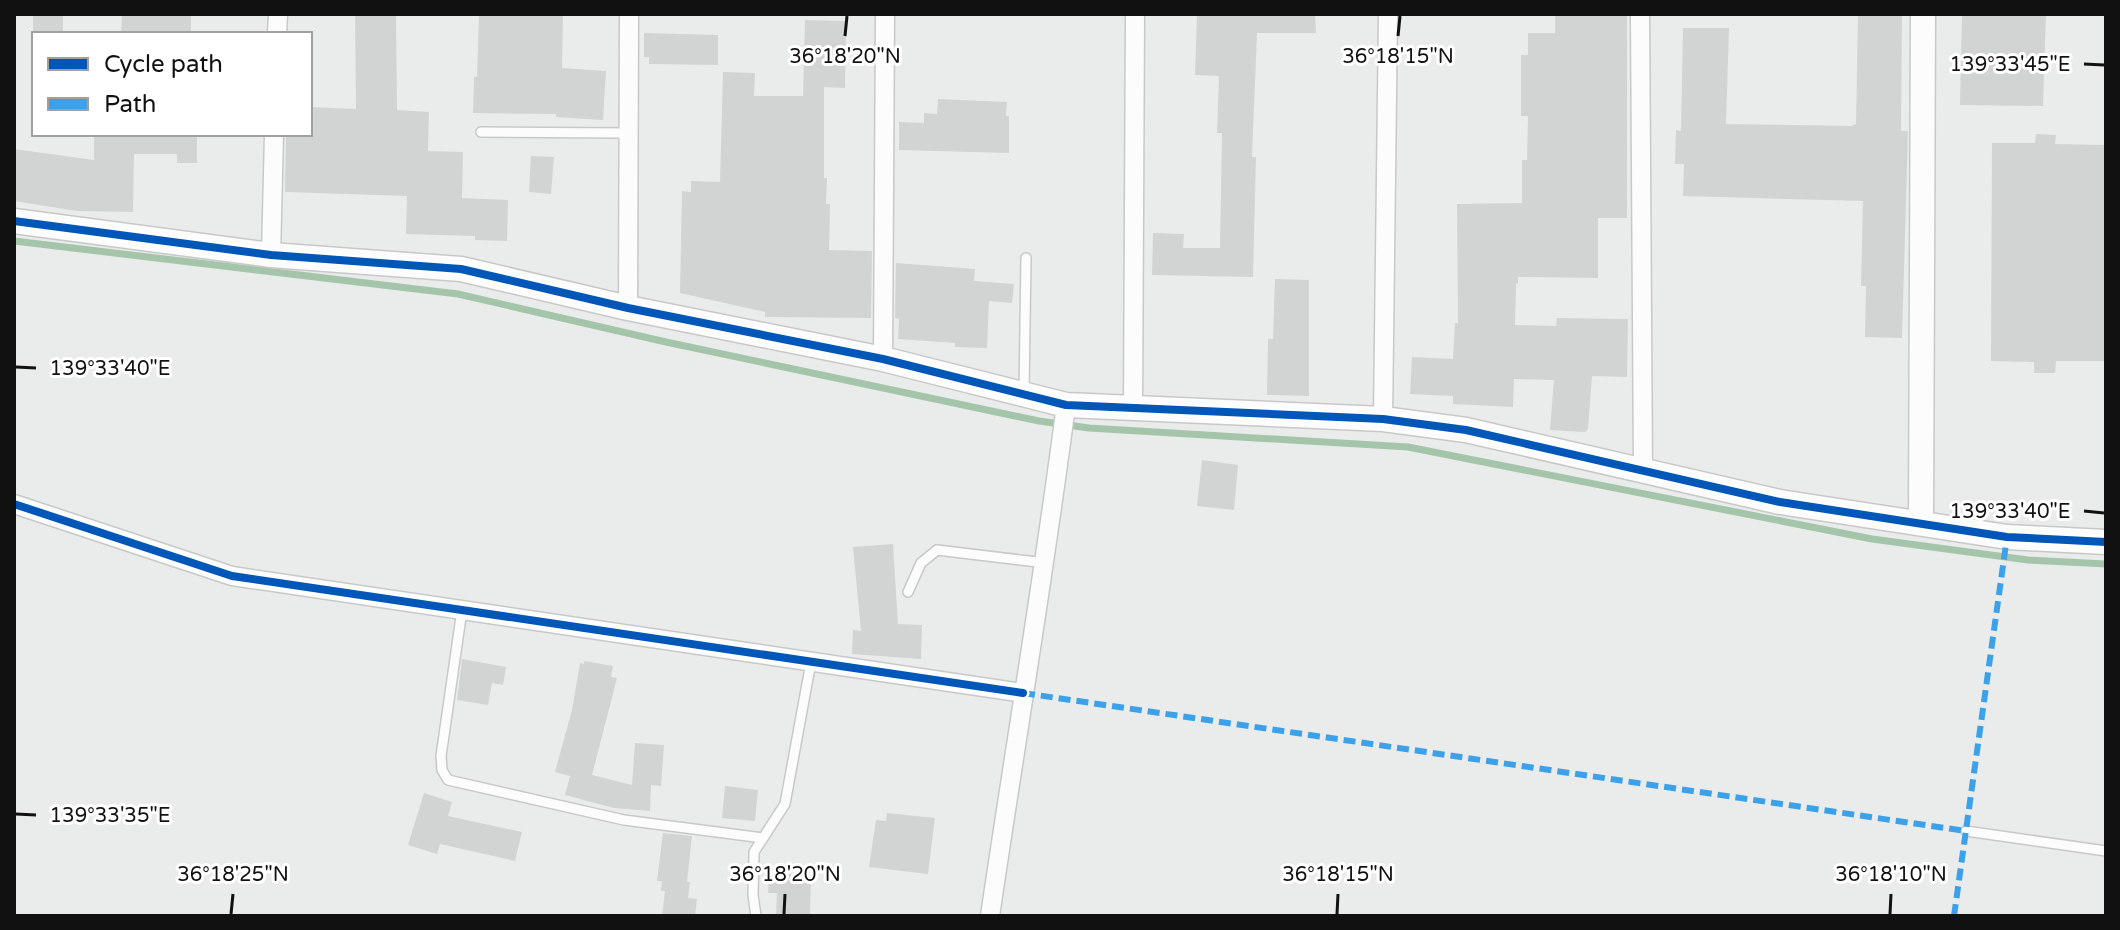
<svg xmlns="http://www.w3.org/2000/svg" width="2120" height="930" viewBox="0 0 2120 930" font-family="'Varela Round',sans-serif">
  <rect width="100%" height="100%" fill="#eaeceb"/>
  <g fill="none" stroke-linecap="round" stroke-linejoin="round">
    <polyline stroke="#a5c5ab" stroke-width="7" points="14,241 458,294 666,342 1039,421 1089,428 1408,447 1872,539 2028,560 2106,564"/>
  </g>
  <g fill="#d2d4d3">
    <rect x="33" y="14" width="30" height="20"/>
    <polygon points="122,14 191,14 191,34 121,34"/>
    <polygon points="355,14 396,14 397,110 429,112 428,151 463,152 462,198 508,200 507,241 475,240 475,236 406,234 407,196 285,192 286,134 310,134 310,107 356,109"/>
    <polygon points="479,14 563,14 562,68 606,71 603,120 556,117 556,114 473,113 474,77 477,77"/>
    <polygon points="1197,14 1315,14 1316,33 1257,33 1252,157 1256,157 1253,277 1152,275 1153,233 1184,234 1183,248 1220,248 1222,133 1217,133 1219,76 1195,75"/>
    <polygon points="1555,14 1627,14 1627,218 1598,218 1598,278 1518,277 1518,284 1516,283 1515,325 1556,326 1557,318 1628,319 1627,377 1592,376 1588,429 1585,432 1550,430 1554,380 1514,379 1513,407 1453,404 1453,396 1410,394 1412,357 1453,359 1455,323 1458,323 1457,204 1522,203 1522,160 1527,160 1528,116 1521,116 1521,55 1528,55 1528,33 1555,33"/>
    <polygon points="1858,14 1902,14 1901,131 1908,131 1902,338 1865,337 1866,286 1861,286 1863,201 1683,196 1684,164 1675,164 1676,130 1681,131 1683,28 1729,28 1726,124 1851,126 1856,124"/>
    <polygon points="1962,14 2046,14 2043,106 1960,105"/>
    <polygon points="805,20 846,21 845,88 824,87 824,178 827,178 826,204 830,204 829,250 872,251 871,318 765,317 765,312 680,293 682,191 691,192 691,181 720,182 723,72 755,73 754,96 803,96"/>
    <polygon points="644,33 718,35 718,65 649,64 649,57 644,57"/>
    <polygon points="938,99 1007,102 1006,116 1009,116 1009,153 899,150 899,122 924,123 924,113 937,114"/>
    <polygon points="94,134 197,134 197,163 177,163 177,154 134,154 133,212 77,211 14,201 14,149 94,160"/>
    <polygon points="2036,134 2056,135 2055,144 2106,145 2106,361 2056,361 2055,373 2034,373 2034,362 1991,361 1992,143 2035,143"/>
    <polygon points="531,156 554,157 551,194 529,192"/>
    <polygon points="896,263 975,269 974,281 1014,284 1012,303 989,301 987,348 955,347 955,343 898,339 899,319 895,318"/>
    <polygon points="1275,279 1309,280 1309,396 1267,395 1268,339 1273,339"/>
    <polygon points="1202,460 1238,465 1234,510 1197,506"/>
    <polygon points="893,544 898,624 922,625 921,659 852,654 853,630 861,631 853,547"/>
    <polygon points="462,659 506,667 503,685 492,683 488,705 457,700"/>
    <polygon points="584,661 613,666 611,677 617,678 592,775 632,785 635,743 664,745 661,786 651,785 650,811 614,808 565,795 570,776 555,772 572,710 580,663 584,664"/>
    <polygon points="725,786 758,790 755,821 722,818"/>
    <polygon points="424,793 452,802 448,816 522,832 515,861 440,844 437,854 408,845"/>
    <polygon points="887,813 935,818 928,874 869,867 876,820 886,821"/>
    <polygon points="663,833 692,836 687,882 690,882 688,898 697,899 695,916 662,916 665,891 661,891 662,881 657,881"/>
    <polygon points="769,873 811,875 810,916 776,916 777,893 768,893"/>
  </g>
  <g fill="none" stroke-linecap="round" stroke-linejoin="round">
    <defs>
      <g id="service">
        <polyline points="481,132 627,133"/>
        <polyline points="1024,391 1026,258"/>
        <polyline points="908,592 921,563 937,550 1046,563"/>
        <polyline points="462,610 441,756 442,770 448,780 624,820 763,838"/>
        <polyline points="1966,831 2106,851"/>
        <polyline points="756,916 753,895 754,852 785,804 811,662"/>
      </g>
      <g id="minor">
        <polyline points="1640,14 1643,470"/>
        <polyline points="277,34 278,14"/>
        <polyline points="271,255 274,134"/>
        <polyline points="628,308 629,14"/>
        <polyline points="883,359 885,14"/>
        <polyline points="1133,409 1135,14"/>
        <polyline points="1383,419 1388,14"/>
        <polyline points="14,504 232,576 1023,693"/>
        <path d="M 990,916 C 1015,746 1044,576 1066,405"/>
      </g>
      <g id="tertiary">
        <polyline points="14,221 271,255 461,269 628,308 883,359 1066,405 1383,419 1466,430 1780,502 2007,537 2106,542"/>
        <polyline points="1921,522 1923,14"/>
      </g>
    </defs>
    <use href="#service" stroke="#c7c9c8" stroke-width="12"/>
    <use href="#minor" stroke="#c7c9c8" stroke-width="21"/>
    <use href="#tertiary" stroke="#c7c9c8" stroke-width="27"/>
    <use href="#service" stroke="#fcfcfc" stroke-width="9"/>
    <use href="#minor" stroke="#fcfcfc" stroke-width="18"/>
    <use href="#tertiary" stroke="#fcfcfc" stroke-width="24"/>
    <g stroke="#3da1ea" stroke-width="6" stroke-dasharray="12 6" stroke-linecap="butt">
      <polyline points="1023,693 1966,831"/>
      <polyline points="1954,916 2007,537"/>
    </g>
    <defs>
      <g id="cycleway">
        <polyline points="14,221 271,255 461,269 628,308 883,359 1066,405 1383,419 1466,430 1780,502 2007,537 2106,542"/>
        <polyline points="14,504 232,576 1023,693"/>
      </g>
    </defs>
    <use href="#cycleway" stroke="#fff" stroke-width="13"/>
    <use href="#cycleway" stroke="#0057b8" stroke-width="8"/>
  </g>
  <path fill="none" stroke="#101110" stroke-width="3" d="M 845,36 L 847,16M 1398,36 L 1400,16M 2084,64 L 2104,65M 16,367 L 36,368M 2084,511 L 2104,513M 16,814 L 36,815M 231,914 L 233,894M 784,914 L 785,894M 1337,914 L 1338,894M 1890,914 L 1891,894"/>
  <g font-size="20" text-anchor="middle" fill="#101110" stroke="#fff" stroke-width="6" stroke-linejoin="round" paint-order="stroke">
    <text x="845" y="63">36°18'20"N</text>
    <text x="1398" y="63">36°18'15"N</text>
    <text x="2010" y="71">139°33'45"E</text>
    <text x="110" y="375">139°33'40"E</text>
    <text x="2010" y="518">139°33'40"E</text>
    <text x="110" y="822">139°33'35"E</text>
    <text x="233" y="881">36°18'25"N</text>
    <text x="785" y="881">36°18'20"N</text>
    <text x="1338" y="881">36°18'15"N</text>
    <text x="1891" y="881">36°18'10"N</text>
  </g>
  <rect width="2120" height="930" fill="none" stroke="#101110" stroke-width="32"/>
  <rect x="32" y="32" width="280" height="104" fill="#ffffff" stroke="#9fa09f" stroke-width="2"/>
  <rect x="48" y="58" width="40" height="12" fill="#0057b8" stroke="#9fa09f" stroke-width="2"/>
  <text x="104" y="72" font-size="24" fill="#101110">Cycle path</text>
  <rect x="48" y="98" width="40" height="12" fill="#3da1ea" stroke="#9fa09f" stroke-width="2"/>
  <text x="104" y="112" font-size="24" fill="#101110">Path</text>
</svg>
